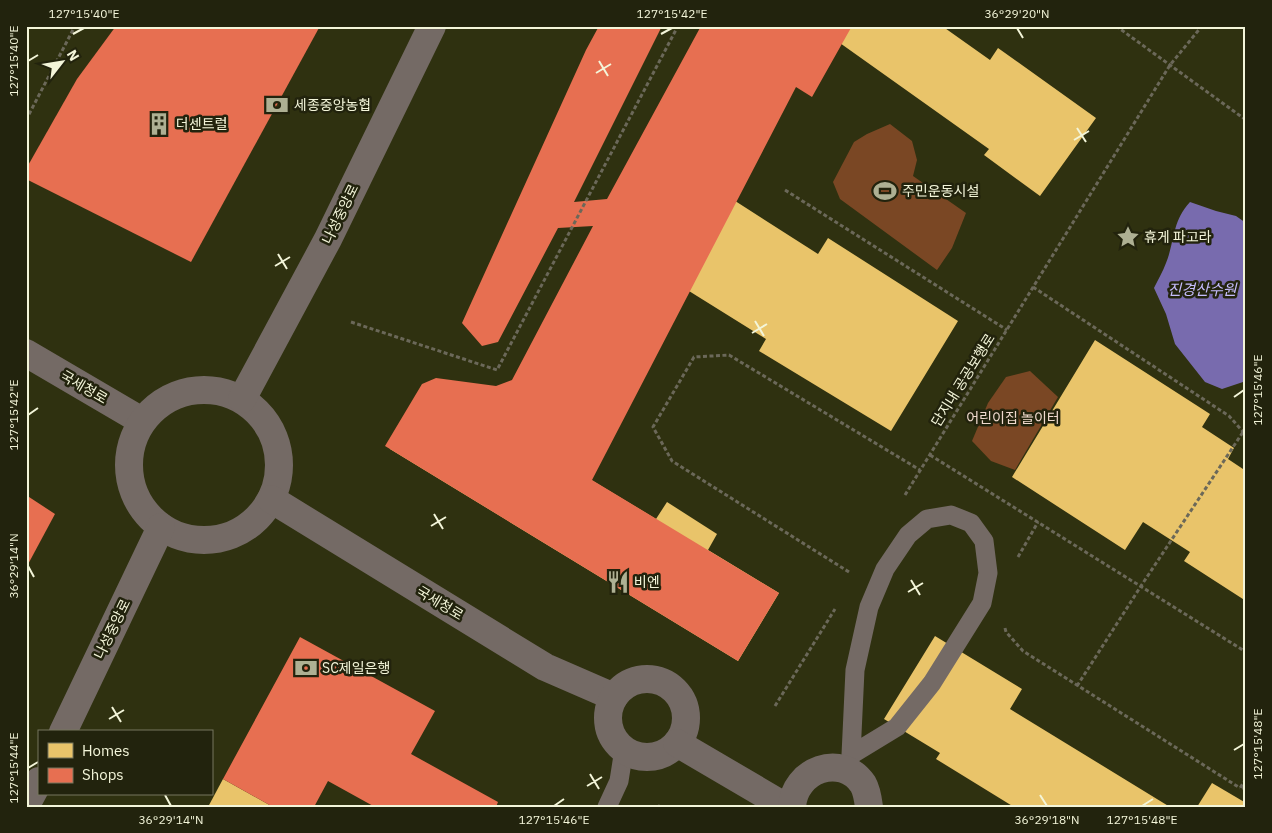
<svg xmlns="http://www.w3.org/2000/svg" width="1272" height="833" viewBox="0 0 1272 833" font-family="'IBM Plex Sans','Noto Sans KR',sans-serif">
  <rect width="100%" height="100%" fill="#2f3110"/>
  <g fill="#7a4724">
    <polygon points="890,124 912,141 917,160 913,176 966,213 952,248 937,270 840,199 833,182 854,142 867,134"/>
    <polygon points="1030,371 1058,397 1015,470 991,461 972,441 988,403 1006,377"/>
  </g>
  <path fill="#786bae" d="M 1190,202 L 1216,211 L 1236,216 L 1246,223 L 1246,381 L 1222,389 L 1205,382 L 1175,344 L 1166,314 L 1154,288 C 1158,280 1163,271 1166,263 C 1175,241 1172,221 1190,202 Z"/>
  <g fill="#e9c46a">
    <polygon points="816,26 942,26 990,60 998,48 1096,118 1040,196 984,155 989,149"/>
    <polygon points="662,197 711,227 729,197 818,254 828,238 958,321 891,431 759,351 766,339 628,253"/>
    <polygon points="1095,340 1210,414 1202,427 1234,448 1228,459 1246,471 1246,601 1184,561 1190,552 1143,522 1125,550 1012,477"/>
    <polygon points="424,391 493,431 504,412 559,446 553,457 656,519 667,502 717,534 708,550 779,593 738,661 390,449"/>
    <polygon points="935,636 1022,689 1010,709 1170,807 1014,807 936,759 940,753 884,719"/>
    <polygon points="223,779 273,807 208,807"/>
    <polygon points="1212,783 1246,803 1246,807 1197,807"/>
  </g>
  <g fill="#e76f51">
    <polygon points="116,26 320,26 191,262 26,179 26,169 77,79"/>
    <polygon points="599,26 662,26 574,202 607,199 701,26 852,26 812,97 796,87 592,480 779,593 738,661 385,446 422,384 436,378 496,386 512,380 593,226 558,228 498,342 482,346 462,323 586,50"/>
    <polygon points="26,495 55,514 26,568"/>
    <polygon points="300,637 435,711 411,754 498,802 496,807 375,807 328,781 314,807 273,807 223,779"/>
  </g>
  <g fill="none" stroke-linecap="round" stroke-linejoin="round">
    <g stroke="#6b6859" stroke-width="3" stroke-dasharray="4 2.5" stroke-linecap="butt">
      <polyline points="1116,26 1246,120"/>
      <polyline points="26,120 75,26"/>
      <polyline points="785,190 1007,330"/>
      <polyline points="1033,287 1229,416 1246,435"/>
      <polyline points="351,322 497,370 678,26"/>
      <polyline points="930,455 1246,652"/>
      <polyline points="905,495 1170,65 1202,26"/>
      <polyline points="1018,557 1038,522"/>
      <polyline points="849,572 672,461 653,427 694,357 729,355 920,470"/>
      <polyline points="1005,628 1006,632 1023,651 1240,788"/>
      <polyline points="1077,686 1141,586 1243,432"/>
      <polyline points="775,706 835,609"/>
      <polyline points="1246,779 1240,788 1246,788"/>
      <polyline points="659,807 660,805"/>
    </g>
    <g stroke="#746a65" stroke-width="19">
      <polygon points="951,515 971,523 984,541 988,573 982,603 932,683 897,727 851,755 855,670 869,607 885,569 908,535 927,519"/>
      <polyline points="607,807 619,781 624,749"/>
    </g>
    <g stroke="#746a65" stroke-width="28">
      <polyline points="26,353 142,421"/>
      <circle cx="204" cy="465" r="75"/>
      <polyline points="242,399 328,239 432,26"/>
      <polyline points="271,499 545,667 614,697"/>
      <circle cx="647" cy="718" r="39"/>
      <polyline points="63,732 161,527"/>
      <polyline points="677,743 786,807"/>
      <polyline points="26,805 39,781"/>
      <path d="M 792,807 C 794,770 841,752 863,784 C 867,791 868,799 869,807"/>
    </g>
  </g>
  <path fill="none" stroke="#f3f5d9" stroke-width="2" d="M 1017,28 L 1023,38M 73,34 L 84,28M 661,34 L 672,28M 28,61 L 38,55M 599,61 L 608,76M 596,73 L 611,64M 1077,128 L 1086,142M 1074,140 L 1089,131M 278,254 L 287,269M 275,266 L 290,257M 755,321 L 764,336M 752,333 L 767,324M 1234,397 L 1244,390M 28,415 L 38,408M 434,514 L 443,529M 431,526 L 446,517M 28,566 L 34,577M 911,580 L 920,595M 908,592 L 923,583M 112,707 L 121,722M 109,719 L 124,710M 1234,750 L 1244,744M 28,768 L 38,762M 590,774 L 599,789M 587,786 L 602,777M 165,795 L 171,806M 1040,795 L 1047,806M 554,806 L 564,799M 1142,806 L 1153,799"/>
  <defs>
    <symbol id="bank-bare" viewBox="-9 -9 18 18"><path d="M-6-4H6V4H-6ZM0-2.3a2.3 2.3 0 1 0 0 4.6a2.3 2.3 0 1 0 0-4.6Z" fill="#aeb093" stroke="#22230d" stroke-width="2.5" paint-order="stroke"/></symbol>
    <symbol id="building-bare" viewBox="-9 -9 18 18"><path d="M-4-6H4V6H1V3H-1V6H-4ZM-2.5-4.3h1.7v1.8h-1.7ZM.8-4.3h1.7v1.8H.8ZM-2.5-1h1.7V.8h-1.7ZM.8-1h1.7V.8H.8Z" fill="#aeb093" stroke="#22230d" stroke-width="2.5" paint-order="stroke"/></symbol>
    <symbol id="stadium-bare" viewBox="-9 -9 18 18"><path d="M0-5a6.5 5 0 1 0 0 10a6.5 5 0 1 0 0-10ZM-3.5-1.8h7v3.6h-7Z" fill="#aeb093" stroke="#22230d" stroke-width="2.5" paint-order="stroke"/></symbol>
    <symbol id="sight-bare" viewBox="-9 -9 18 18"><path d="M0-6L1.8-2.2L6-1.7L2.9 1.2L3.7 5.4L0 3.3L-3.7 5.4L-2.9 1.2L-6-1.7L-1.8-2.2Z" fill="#aeb093" stroke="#22230d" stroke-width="2.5" paint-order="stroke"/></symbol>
    <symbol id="restaurant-bare" viewBox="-9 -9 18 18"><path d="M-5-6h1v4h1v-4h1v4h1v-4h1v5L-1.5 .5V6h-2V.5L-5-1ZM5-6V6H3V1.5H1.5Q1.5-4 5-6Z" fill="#aeb093" stroke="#22230d" stroke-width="2.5" paint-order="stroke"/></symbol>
  </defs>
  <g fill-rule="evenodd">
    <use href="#bank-bare" x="261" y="89" width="32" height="32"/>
    <use href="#building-bare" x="143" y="108" width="32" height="32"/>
    <use href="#stadium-bare" x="869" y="175" width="32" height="32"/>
    <use href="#sight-bare" x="1112" y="221" width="32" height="32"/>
    <use href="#restaurant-bare" x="602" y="566" width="32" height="32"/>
    <use href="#bank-bare" x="290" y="652" width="32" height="32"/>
  </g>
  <g text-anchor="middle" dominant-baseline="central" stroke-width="5" stroke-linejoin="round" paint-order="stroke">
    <g font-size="14" fill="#f3f5d9" stroke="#22230d" text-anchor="start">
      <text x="294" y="105">세종중앙농협</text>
      <text x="176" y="124">더센트럴</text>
      <text x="902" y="191">주민운동시설</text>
      <text x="1144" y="237">휴게 파고라</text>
      <text x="634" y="582">비엔</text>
      <text x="322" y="668">SC제일은행</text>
    </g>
    <g font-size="14" fill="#f3f5d9" stroke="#22230d">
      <text transform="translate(340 214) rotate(-64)">나성중앙로</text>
      <text transform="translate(963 380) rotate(-58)">단지내 공공보행로</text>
      <text transform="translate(84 387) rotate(30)">국세청로</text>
      <text transform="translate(440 603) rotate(31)">국세청로</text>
      <text transform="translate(112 629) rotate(-64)">나성중앙로</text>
    </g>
    <g font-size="14" fill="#f0dace" stroke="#22230d">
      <text x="1013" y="418">어린이집 놀이터</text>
    </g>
    <g font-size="15" font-style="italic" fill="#c5bcfb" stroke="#22230d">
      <text x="1202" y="289">진경산수원</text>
    </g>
  </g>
  <rect width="1272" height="833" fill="none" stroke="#22230d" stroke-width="55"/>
  <rect x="38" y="730" width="175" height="65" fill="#22230d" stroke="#76775f"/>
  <rect x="48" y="743" width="25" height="15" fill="#e9c46a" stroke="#76775f"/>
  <text x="82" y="756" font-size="15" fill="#f3f5d9">Homes</text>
  <rect x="48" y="768" width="25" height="15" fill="#e76f51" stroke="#76775f"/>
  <text x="82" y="780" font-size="15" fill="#f3f5d9">Shops</text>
  <g transform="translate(62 62) rotate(59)" stroke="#22230d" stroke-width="4" paint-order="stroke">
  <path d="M0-4L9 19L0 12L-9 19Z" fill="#f3f5d9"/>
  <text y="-8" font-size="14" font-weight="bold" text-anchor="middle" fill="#f3f5d9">N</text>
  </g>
  <rect x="28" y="28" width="1216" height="778" fill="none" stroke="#f3f5d9" stroke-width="2"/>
  <g font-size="12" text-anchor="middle" fill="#f3f5d9">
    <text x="84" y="18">127°15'40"E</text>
    <text x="672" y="18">127°15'42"E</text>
    <text x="1017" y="18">36°29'20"N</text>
    <text transform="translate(14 61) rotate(-90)" y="4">127°15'40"E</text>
    <text transform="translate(1258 390) rotate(-90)" y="4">127°15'46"E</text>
    <text transform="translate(14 415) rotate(-90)" y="4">127°15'42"E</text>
    <text transform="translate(14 566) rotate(-90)" y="4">36°29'14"N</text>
    <text transform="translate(1258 744) rotate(-90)" y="4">127°15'48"E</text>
    <text transform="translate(14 768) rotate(-90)" y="4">127°15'44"E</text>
    <text x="171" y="824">36°29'14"N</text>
    <text x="554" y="824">127°15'46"E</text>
    <text x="1047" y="824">36°29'18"N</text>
    <text x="1142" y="824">127°15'48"E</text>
  </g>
</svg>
